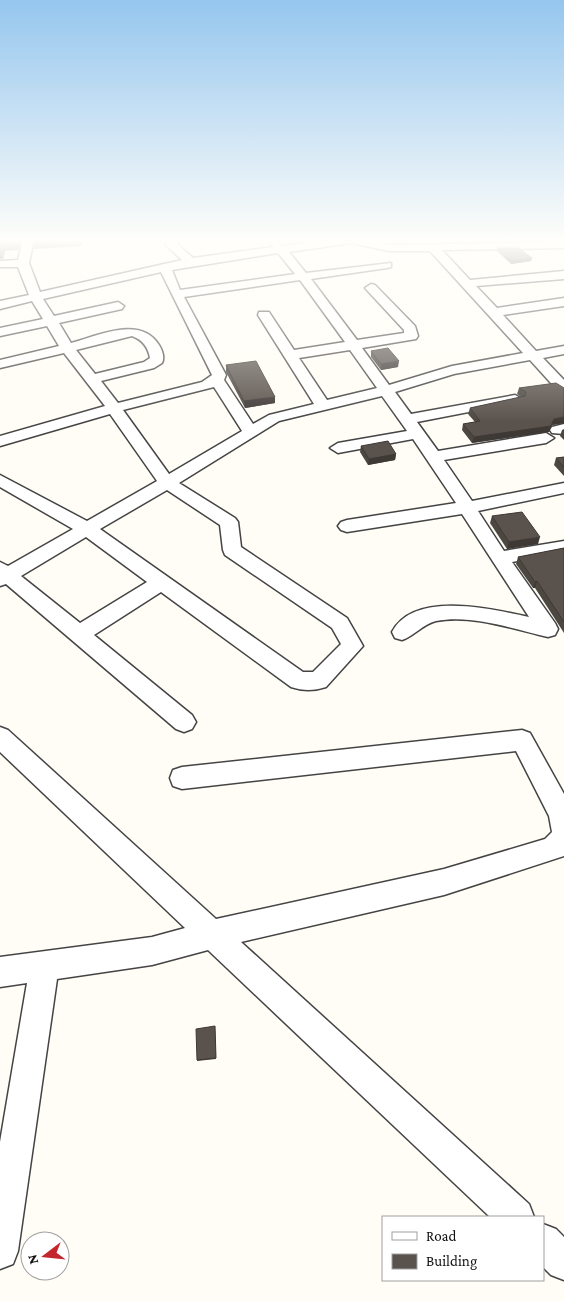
<svg xmlns="http://www.w3.org/2000/svg" width="564" height="1301" viewBox="0 0 564 1301" font-family="'Crimson Pro',serif">
  <rect width="100%" height="100%" fill="#fffdf5"/>
  <g fill="none" stroke-linecap="round" stroke-linejoin="round">
    <defs>
      <g id="minor">
        <polygon points="0,239 17,239 0,243"/>
        <path d="M 23,239 L 34,239 L 29,263 L 40,292 L 182,260 L 166,245 L 168,239 L 180,239 L 177,244 L 193,258 L 273,247 L 270,243 L 275,240 L 283,246 L 332,239 L 369,239 L 389,245 L 564,242 L 564,248 L 442,250 L 470,280 L 564,271 L 564,279 L 476,286 L 497,308 L 564,298 L 564,306 L 503,315 L 536,351 L 564,346 L 564,354 L 543,358 L 564,380 L 564,393 L 559,392 L 530,360 L 454,374 L 395,392 L 411,414 L 515,395 L 522,399 L 515,403 L 417,422 L 438,451 L 546,433 L 554,438 L 546,443 L 444,460 L 472,501 L 564,483 L 564,493 L 478,511 L 504,551 L 564,541 L 564,553 L 512,562 L 555,623 L 558,629 L 555,635 L 548,637 C 513,629 472,614 436,621 C 423,624 414,636 402,640 L 395,638 L 392,632 C 414,590 492,609 529,617 L 462,514 L 347,532 L 341,530 L 338,526 L 341,522 L 347,520 L 456,503 L 413,439 L 338,453 L 330,448 L 338,443 L 407,431 L 382,396 L 279,421 L 179,483 L 235,518 L 238,522 L 241,547 L 347,618 L 363,646 L 326,687 C 314,691 303,691 291,687 L 161,592 L 94,635 L 192,715 L 196,722 L 192,729 L 184,732 L 176,729 L 6,584 L 0,586 L 0,562 L 8,566 L 73,529 L 0,487 L 0,475 L 87,521 L 157,481 L 110,414 L 0,446 L 0,436 L 105,406 L 64,353 L 0,368 L 0,360 L 59,346 L 47,326 L 0,336 L 0,328 L 43,319 L 32,301 L 0,309 L 0,301 L 29,295 L 18,267 L 0,267 L 0,261 L 18,260 ZM 352,243 L 389,251 L 430,251 L 523,353 L 452,366 L 389,385 L 362,348 L 416,339 L 418,336 L 415,326 L 375,285 L 371,284 L 365,288 L 404,330 L 404,333 L 357,340 L 311,279 L 387,268 L 391,267 L 391,263 L 306,273 L 289,252 ZM 278,253 L 295,274 L 180,290 L 172,270 ZM 161,272 L 212,375 L 202,382 L 118,403 L 101,381 L 154,368 L 162,363 C 165,357 162,350 159,345 C 140,315 98,336 71,343 L 59,323 L 122,309 L 124,306 L 118,302 L 54,316 L 43,299 ZM 300,280 L 345,342 L 294,350 L 269,312 L 259,312 L 258,315 L 314,404 L 269,415 L 253,424 L 224,380 L 226,375 L 184,297 ZM 132,336 C 143,340 148,347 150,358 L 144,362 L 95,374 L 76,350 ZM 350,350 L 377,388 L 327,400 L 299,358 ZM 214,387 L 242,431 L 169,474 L 123,410 ZM 167,490 L 220,525 L 223,550 L 225,555 L 332,628 L 341,644 L 313,672 L 303,672 L 100,529 ZM 86,537 L 147,582 L 80,623 L 21,576 Z"/>
        <polygon points="564,424 564,434 552,433 550,430 552,427"/>
        <polygon points="0,727 8,730 216,919 444,869 545,839 552,832 549,816 516,751 182,789 173,786 170,778 173,770 182,767 522,730 530,733 564,794 564,856 444,895 241,942 529,1204 534,1217 490,1217 208,950 152,965 57,979 18,1251 13,1264 0,1269 0,1142 27,983 0,987 0,957 152,937 185,928 0,752"/>
        <polygon points="543,1224 556,1229 564,1237 564,1280 551,1275 543,1267"/>
      </g>
    </defs>
    <use href="#minor" stroke="#444" stroke-width="3"/>
    <use href="#minor" fill="#fff" fill-rule="evenodd"/>
  </g>
  <g fill="#4d4742">
    <polygon points="7,239 22,239 18,250 5,251 3,259 0,259 0,242"/>
    <polygon points="34,239 82,239 82,246 34,249 33,246"/>
    <polygon points="497,248 532,258 531,261 511,264 497,251"/>
    <polygon points="371,351 398,367 381,370 371,357"/>
    <polygon points="226,365 275,403 245,408 226,372"/>
    <polygon points="519,388 564,388 564,423 552,425 549,432 472,443 462,430 463,424 475,422 468,414 470,408 521,397 517,394"/>
    <polygon points="564,429 564,440 560,436 562,430"/>
    <polygon points="361,446 396,454 395,460 368,465 360,452"/>
    <polygon points="564,457 564,476 554,465 556,458"/>
    <polygon points="492,516 538,544 507,549 490,523"/>
    <polygon points="564,548 564,633 535,588 533,588 516,564 518,557"/>
    <polygon points="215,1028 216,1059 197,1061 197,1060"/>
  </g>
  <g fill="#3f3936">
    <polygon points="20,239 22,239 18,250 18,247"/>
    <polygon points="4,247 5,251 3,259 0,259 0,256"/>
    <polygon points="532,258 531,261 511,264 512,261"/>
    <polygon points="399,361 398,367 381,370 381,364"/>
    <polygon points="275,397 275,403 245,408 244,401"/>
    <polygon points="564,417 564,423 552,425 554,419"/>
    <polygon points="551,426 549,432 472,443 474,437"/>
    <polygon points="396,454 395,460 368,465 369,459"/>
    <polygon points="540,537 538,544 507,549 509,542"/>
    <polygon points="537,581 535,588 533,588 535,582"/>
  </g>
  <g fill="#5a524d" stroke="#3f3936">
    <polygon points="7,239 20,239 18,247 4,247 2,256 0,256 0,242"/>
    <polygon points="34,239 81,239 81,242 33,246"/>
    <polygon points="497,248 519,248 532,258 512,261"/>
    <polygon points="388,348 399,361 381,364 371,351"/>
    <polygon points="256,361 275,397 244,401 226,365"/>
    <polygon points="556,383 564,388 564,417 554,419 551,426 474,437 463,424 480,421 470,408 525,396 526,392 519,388"/>
    <polygon points="388,441 396,454 369,459 361,446"/>
    <polygon points="564,457 564,467 556,458"/>
    <polygon points="522,512 540,537 509,542 492,516"/>
    <polygon points="564,548 564,622 537,581 535,582 518,557"/>
    <polygon points="215,1026 216,1058 197,1060 196,1029"/>
  </g>
  <linearGradient id="sky" x2="0" y2="1"><stop stop-color="#95c6ee"/><stop offset="0.57" stop-color="#fffefa"/><stop offset="1" stop-color="#fffefa" stop-opacity="0"/></linearGradient>
  <rect width="564" height="422" fill="url(#sky)"/>
  <rect x="382" y="1216" width="162" height="65" fill="#ffffff" stroke="#a0a0a0"/>
  <rect x="392" y="1232" width="25" height="8" fill="#ffffff" stroke="#a0a0a0"/>
  <text x="426" y="1241" font-size="15" fill="#111111">Road</text>
  <rect x="392" y="1254" width="25" height="15" fill="#5a524d" stroke="#a0a0a0"/>
  <text x="426" y="1266" font-size="15" fill="#111111">Building</text>
  <g transform="translate(45 1256) rotate(254)"><circle r="24" fill="#ffffff" stroke="#a0a0a0"/>
  <path d="M0-4L9 19L0 12L-9 19Z" fill="#c4262e"/>
  <text y="-8" font-size="14" font-weight="bold" text-anchor="middle" fill="#111111">N</text>
  </g>
</svg>
